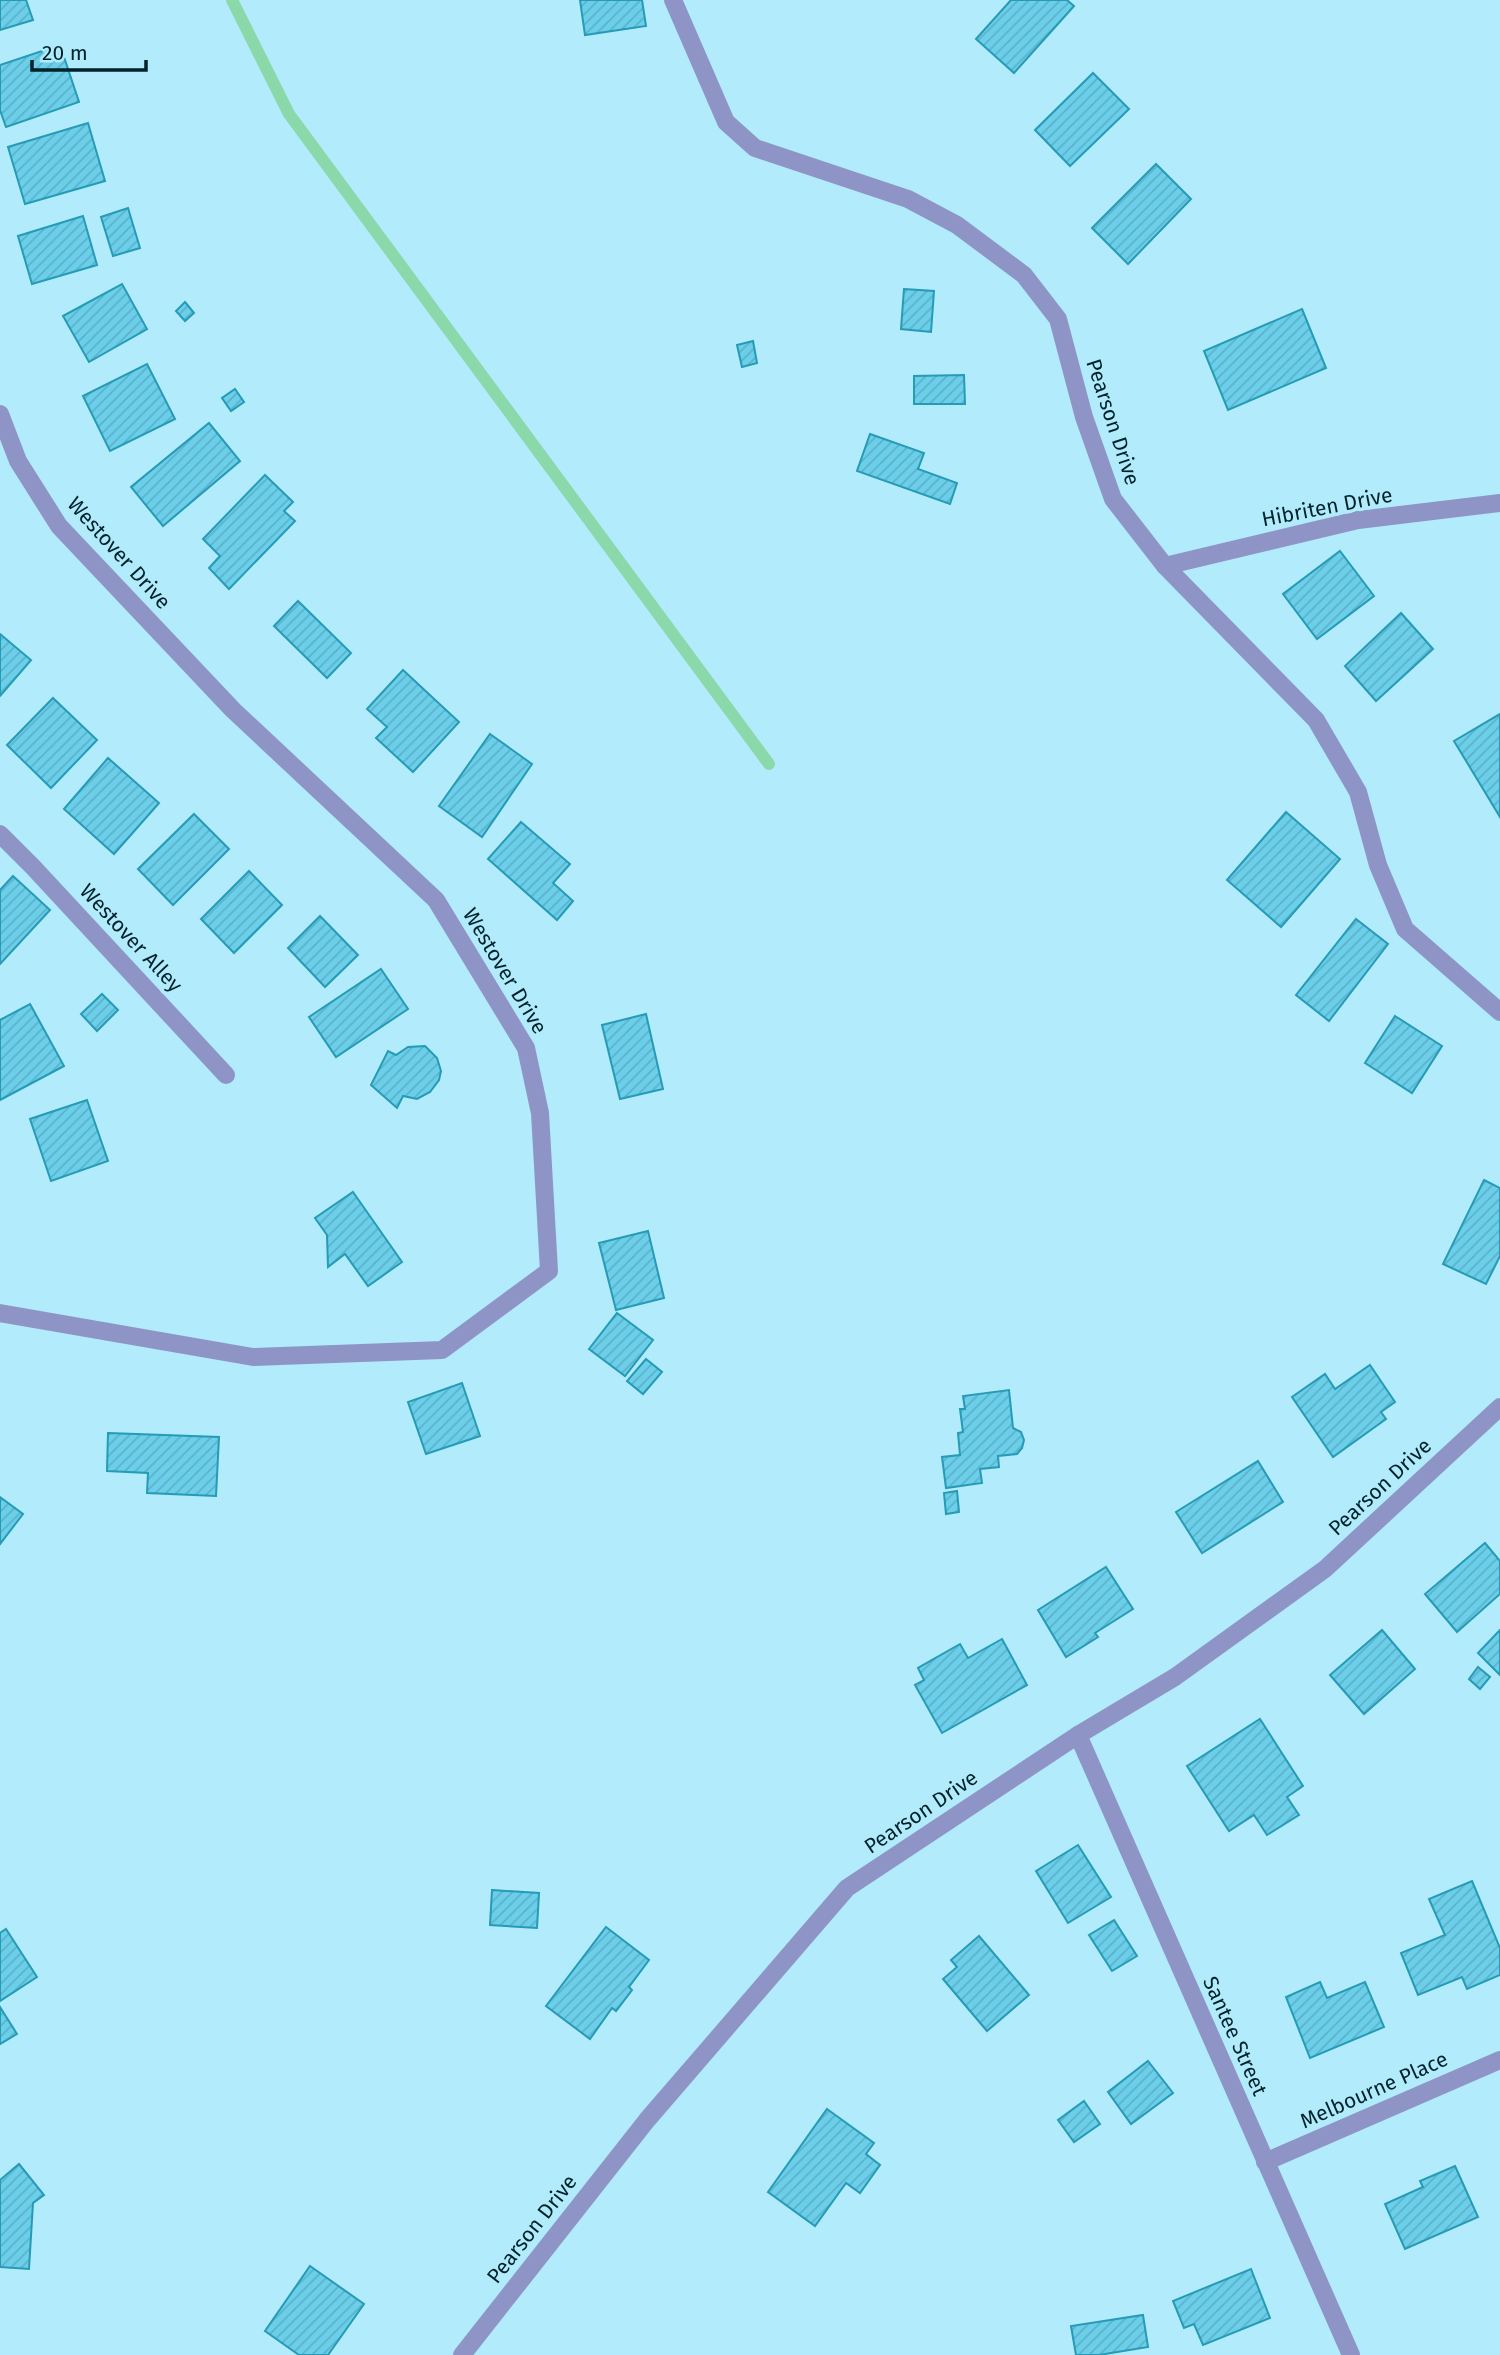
<svg xmlns="http://www.w3.org/2000/svg" width="1500" height="2355" viewBox="0 0 1500 2355" font-family="'Fira Sans',sans-serif">
  <defs>
    <pattern id="building-hatch" width="6" height="6" patternUnits="userSpaceOnUse" patternTransform="scale(1.75)"><rect width="6" height="6" fill="#6ccfea"/><path d="M-1 1l2-2M0 6l6-6M5 7l2-2" fill="none" stroke="#5cb1c9"/></pattern>
  </defs>
  <rect width="100%" height="100%" fill="#b1ebfc"/>
  <g fill="none" stroke-linecap="round" stroke-linejoin="round">
    <polyline stroke="#8bd8ab" stroke-width="12" points="232,0 289,114 769,764"/>
  </g>
  <g fill="url(#building-hatch)" stroke="#259bb5" stroke-width="2">
    <polygon points="0,0 26,0 33,20 0,30"/>
    <polygon points="580,0 642,0 646,26 585,35"/>
    <polygon points="1011,0 1067,0 1074,6 1014,73 976,39"/>
    <polygon points="60,45 79,102 6,127 0,110 0,65"/>
    <polygon points="1093,73 1129,109 1070,166 1035,130"/>
    <polygon points="88,123 105,181 25,204 8,147"/>
    <polygon points="1156,164 1191,199 1128,264 1092,228"/>
    <polygon points="128,208 140,248 113,256 101,217"/>
    <polygon points="83,216 97,265 32,284 18,236"/>
    <polygon points="122,284 147,329 89,362 63,316"/>
    <polygon points="904,289 934,291 931,332 901,329"/>
    <polygon points="185,302 194,313 185,321 176,311"/>
    <polygon points="1302,309 1326,368 1228,410 1204,351"/>
    <polygon points="753,341 757,363 742,367 737,345"/>
    <polygon points="147,364 175,419 110,451 83,396"/>
    <polygon points="964,375 965,404 914,404 914,376"/>
    <polygon points="235,389 244,402 231,411 222,398"/>
    <polygon points="209,423 240,461 163,526 131,487"/>
    <polygon points="870,434 924,453 918,469 957,483 950,504 857,471"/>
    <polygon points="265,475 293,502 284,511 295,521 229,589 209,568 220,556 203,539"/>
    <polygon points="1340,551 1374,596 1317,639 1283,594"/>
    <polygon points="298,601 351,653 327,678 274,626"/>
    <polygon points="1401,613 1433,649 1376,701 1345,666"/>
    <polygon points="0,634 31,660 0,696"/>
    <polygon points="403,670 459,722 413,772 376,738 387,727 367,709"/>
    <polygon points="53,698 97,740 51,788 7,745"/>
    <polygon points="1500,714 1500,817 1454,741"/>
    <polygon points="490,734 532,764 482,837 439,806"/>
    <polygon points="108,758 159,803 114,854 64,809"/>
    <polygon points="1286,812 1340,859 1281,927 1227,880"/>
    <polygon points="194,814 229,849 173,905 138,869"/>
    <polygon points="521,822 570,864 553,883 573,901 557,920 488,859"/>
    <polygon points="249,871 282,905 234,953 201,919"/>
    <polygon points="13,876 50,910 0,964 0,890"/>
    <polygon points="320,916 358,955 325,987 288,948"/>
    <polygon points="1356,919 1388,944 1329,1021 1296,995"/>
    <polygon points="381,969 408,1009 336,1057 309,1017"/>
    <polygon points="102,994 118,1010 97,1031 81,1014"/>
    <polygon points="30,1004 64,1066 0,1100 0,1020"/>
    <polygon points="646,1014 663,1089 620,1099 602,1025"/>
    <polygon points="1395,1016 1442,1046 1412,1093 1365,1063"/>
    <polygon points="425,1046 437,1058 441,1071 439,1080 430,1092 417,1099 403,1096 397,1108 371,1085 388,1051 396,1055 408,1047"/>
    <polygon points="87,1100 108,1161 51,1181 30,1119"/>
    <polygon points="1484,1180 1500,1188 1500,1256 1486,1284 1443,1264"/>
    <polygon points="353,1192 402,1262 368,1286 345,1254 328,1267 327,1235 315,1218"/>
    <polygon points="648,1231 664,1298 616,1310 599,1243"/>
    <polygon points="617,1313 653,1340 625,1376 589,1349"/>
    <polygon points="646,1359 662,1372 643,1394 627,1381"/>
    <polygon points="1370,1365 1395,1402 1381,1412 1386,1419 1333,1457 1292,1397 1325,1374 1335,1389"/>
    <polygon points="462,1383 480,1436 426,1454 408,1402"/>
    <polygon points="1009,1390 1013,1428 1021,1432 1024,1440 1022,1448 1017,1454 998,1456 999,1467 980,1469 982,1483 946,1488 942,1457 960,1455 958,1433 963,1432 960,1409 965,1409 963,1396"/>
    <polygon points="108,1433 219,1437 216,1496 147,1493 148,1473 107,1471"/>
    <polygon points="1258,1461 1283,1502 1202,1553 1176,1512"/>
    <polygon points="957,1491 959,1512 946,1514 944,1493"/>
    <polygon points="0,1497 23,1514 0,1544"/>
    <polygon points="1485,1543 1500,1561 1500,1594 1457,1632 1425,1594"/>
    <polygon points="1106,1567 1133,1609 1095,1633 1098,1637 1066,1657 1038,1610"/>
    <polygon points="1382,1630 1415,1669 1364,1714 1330,1675"/>
    <polygon points="1500,1630 1500,1675 1478,1653"/>
    <polygon points="1002,1639 1027,1685 942,1733 915,1685 924,1680 918,1668 960,1644 968,1658"/>
    <polygon points="1478,1667 1490,1677 1480,1689 1469,1679"/>
    <polygon points="1260,1719 1303,1786 1287,1797 1299,1815 1267,1835 1254,1815 1229,1831 1187,1766"/>
    <polygon points="1078,1845 1111,1897 1068,1923 1036,1871"/>
    <polygon points="1472,1881 1500,1948 1500,1975 1467,1989 1462,1977 1418,1995 1401,1953 1445,1935 1429,1899"/>
    <polygon points="492,1890 539,1893 537,1928 490,1925"/>
    <polygon points="1114,1920 1137,1956 1112,1971 1089,1935"/>
    <polygon points="606,1927 649,1960 629,1987 632,1990 616,2011 612,2008 590,2039 546,2006"/>
    <polygon points="6,1929 37,1977 0,2001 0,1933"/>
    <polygon points="979,1936 1029,1995 987,2031 943,1979 957,1967 951,1960"/>
    <polygon points="1320,1982 1327,1998 1365,1982 1384,2027 1310,2058 1286,1997"/>
    <polygon points="0,2007 17,2034 0,2044"/>
    <polygon points="1148,2061 1173,2093 1131,2124 1108,2092"/>
    <polygon points="1084,2101 1100,2124 1074,2142 1058,2120"/>
    <polygon points="827,2109 874,2143 866,2154 880,2165 860,2193 846,2183 815,2226 768,2192"/>
    <polygon points="19,2164 44,2195 33,2203 29,2269 0,2267 0,2180"/>
    <polygon points="1455,2166 1478,2217 1405,2249 1385,2204 1423,2187 1420,2181"/>
    <polygon points="310,2266 364,2304 328,2355 299,2355 265,2331"/>
    <polygon points="1251,2269 1270,2318 1203,2345 1194,2324 1184,2328 1173,2301"/>
    <polygon points="1143,2315 1148,2347 1099,2355 1076,2355 1071,2326"/>
  </g>
  <g fill="none" stroke-linecap="round" stroke-linejoin="round">
    <g stroke="#8e95c6" stroke-width="18">
      <polyline points="673,0 726,122 755,148 908,199 957,225 1024,275 1058,319 1084,417 1113,499 1165,566 1316,720 1358,792 1378,865 1405,929 1500,1012"/>
      <polyline points="0,414 18,461 59,526 233,710 436,900 526,1048 540,1113 549,1271 442,1350 253,1357 0,1313"/>
      <polyline points="1165,566 1358,520 1500,503"/>
      <polyline points="0,834 33,867 226,1075"/>
      <polyline points="1078,1735 1351,2355"/>
      <polyline points="1265,2162 1500,2060"/>
      <polyline points="462,2355 647,2120 847,1888 1078,1735 1175,1677 1325,1569 1500,1407"/>
    </g>
  </g>
  <g text-anchor="middle" dominant-baseline="central" stroke-width="7" stroke-linejoin="round" paint-order="stroke">
    <g font-size="21" fill="#00222a" stroke="#b1ebfc">
      <text transform="translate(1113 422) rotate(72)">Pearson Drive</text>
      <text transform="translate(1327 507) rotate(-11)">Hibriten Drive</text>
      <text transform="translate(119 553) rotate(48)">Westover Drive</text>
      <text transform="translate(131 938) rotate(47)">Westover Alley</text>
      <text transform="translate(505 971) rotate(59)">Westover Drive</text>
      <text transform="translate(1380 1487) rotate(-43)">Pearson Drive</text>
      <text transform="translate(921 1812) rotate(-34)">Pearson Drive</text>
      <text transform="translate(1235 2036) rotate(66)">Santee Street</text>
      <text transform="translate(1374 2090) rotate(-24)">Melbourne Place</text>
      <text transform="translate(532 2229) rotate(-52)">Pearson Drive</text>
    </g>
  </g>
  <path d="M32 60v10h114v-10" fill="none" stroke="#00222a" stroke-width="3.5"/>
  <text x="42" y="60" font-size="21" fill="#00222a" stroke="#b1ebfc" stroke-width="5" paint-order="stroke">20 m</text>
</svg>
